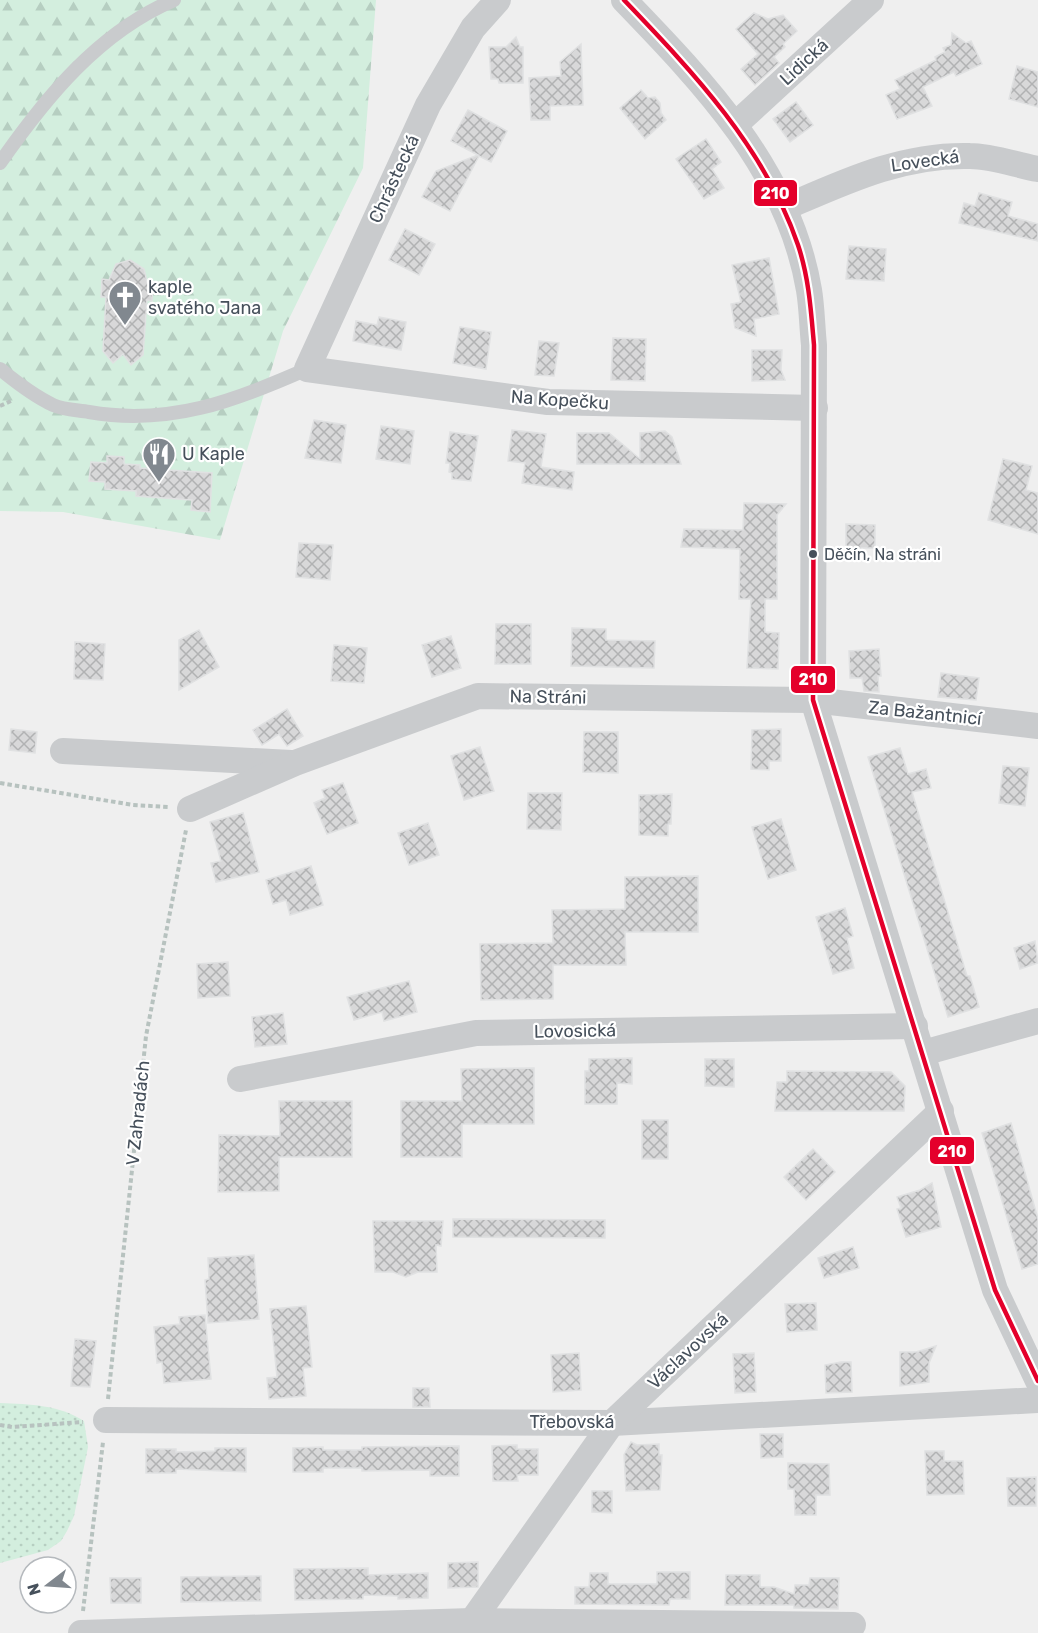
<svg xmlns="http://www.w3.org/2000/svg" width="1038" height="1633" viewBox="0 0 1038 1633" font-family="Rubik,sans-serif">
  <defs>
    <pattern id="grass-dots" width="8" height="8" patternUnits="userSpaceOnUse" patternTransform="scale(1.5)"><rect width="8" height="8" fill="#d3eede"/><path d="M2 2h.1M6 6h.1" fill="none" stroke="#b6cec1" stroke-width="1.8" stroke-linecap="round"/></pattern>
    <pattern id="forest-firs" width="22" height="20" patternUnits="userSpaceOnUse" patternTransform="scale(1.5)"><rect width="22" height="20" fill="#d3eede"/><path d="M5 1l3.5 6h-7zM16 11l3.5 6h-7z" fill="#b6cec1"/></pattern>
    <pattern id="building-cross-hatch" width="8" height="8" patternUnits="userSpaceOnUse" patternTransform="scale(1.5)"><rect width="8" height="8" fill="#d8d8d9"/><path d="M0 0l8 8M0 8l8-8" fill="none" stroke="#b1b2b3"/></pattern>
  </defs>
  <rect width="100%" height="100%" fill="#efefef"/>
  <path fill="url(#grass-dots)" d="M 0,1403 C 30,1404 59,1405 84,1421 L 88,1447 L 74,1516 L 67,1531 L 61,1541 L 48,1550 L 0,1563 Z"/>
  <polygon fill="url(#forest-firs)" points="0,0 376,0 363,168 283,331 220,540 63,512 0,511"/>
  <g fill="url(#building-cross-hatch)" stroke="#e0e1e2" stroke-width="1.5">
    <polygon points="754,13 768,19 783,15 797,31 783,44 785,47 774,57 779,63 755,85 741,69 758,54 736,29"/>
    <polygon points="952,33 966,43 971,41 982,64 956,76 954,72 923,87 932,106 897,119 886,95 900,89 895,80 936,60 935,57 945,52 943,48 951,45"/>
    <polygon points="516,37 520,47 523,47 523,83 499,83 498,79 491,79 489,47 506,47"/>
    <polygon points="581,44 583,105 550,106 550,120 531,120 529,78 561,76 560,62"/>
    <polygon points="1017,66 1038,72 1038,107 1009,99"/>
    <polygon points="641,90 648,98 655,97 660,103 661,113 666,120 645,139 620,108"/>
    <polygon points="796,102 813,125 790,142 773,119"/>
    <polygon points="468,110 507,131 491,162 479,156 450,211 422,197 436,171 478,155 451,141"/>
    <polygon points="706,139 721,162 712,169 724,188 704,199 676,159"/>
    <polygon points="979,193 1012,202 1008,216 1038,224 1038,241 959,223 964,203 975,206"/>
    <polygon points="405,229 435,244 419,275 389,260"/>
    <polygon points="849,246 886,249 884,281 846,279"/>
    <polygon points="769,258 779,314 754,319 756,336 735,328 731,304 741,302 732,265"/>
    <polygon points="130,260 144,269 147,282 153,282 152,301 147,300 143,355 131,365 123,354 113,363 103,351 106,297 101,297 102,279 109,280 116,264"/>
    <polygon points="379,317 406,322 401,350 353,341 356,321 377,325"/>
    <polygon points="460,327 491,332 486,369 453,363"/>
    <polygon points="613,338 646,339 645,381 611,380"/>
    <polygon points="539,341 559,343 554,376 535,375"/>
    <polygon points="752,350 782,350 781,370 785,380 752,381"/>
    <polygon points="314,420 346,425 341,463 305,458"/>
    <polygon points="381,426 414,431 410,464 376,459"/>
    <polygon points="512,430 546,434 541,467 574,472 572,490 522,483 525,463 508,461"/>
    <polygon points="665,431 672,437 681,464 577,464 577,433 609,433 640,459 640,433"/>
    <polygon points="450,432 478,436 471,481 452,479 452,473 449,472 450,463 446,463"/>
    <polygon points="107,456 124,457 124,464 140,465 140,468 212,473 210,512 191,510 192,500 136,496 136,491 105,489 105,482 89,481 91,462 107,463"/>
    <polygon points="1003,459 1032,466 1026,490 1038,493 1038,534 988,520"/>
    <polygon points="744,503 786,504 777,515 777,599 765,599 765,632 779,633 778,669 747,668 751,599 739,599 740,549 681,547 684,529 743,530"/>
    <polygon points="846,524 875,525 875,548 846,548"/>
    <polygon points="299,543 333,545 330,580 296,577"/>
    <polygon points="496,624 531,624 531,664 495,664"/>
    <polygon points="572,628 606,629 606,640 655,641 654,668 571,666"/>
    <polygon points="199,630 219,667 179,690 179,640"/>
    <polygon points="451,636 461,668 432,677 422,645"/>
    <polygon points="75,642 105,644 103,680 74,679"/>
    <polygon points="334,645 367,648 364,683 331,681"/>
    <polygon points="879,649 881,676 878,676 879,692 864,691 862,678 850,678 849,651"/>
    <polygon points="941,673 979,678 976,700 938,697"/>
    <polygon points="287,709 303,736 287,746 279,734 262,745 253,730"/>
    <polygon points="11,729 37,732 35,753 9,750"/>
    <polygon points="781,729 781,761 769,761 769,770 751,769 752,730"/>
    <polygon points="584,732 618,732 618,773 583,772"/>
    <polygon points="480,747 494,791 464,800 451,756"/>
    <polygon points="900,748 908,774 926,769 931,788 912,792 967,976 970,976 979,1007 948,1017 868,757"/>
    <polygon points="1003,766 1029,768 1025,806 999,803"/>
    <polygon points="343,783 358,823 327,834 314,803 325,798 322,790"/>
    <polygon points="528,793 562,793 561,830 527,829"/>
    <polygon points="672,794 671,824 668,824 668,836 639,835 639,795"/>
    <polygon points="243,813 259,872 216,882 211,863 221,861 210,822"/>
    <polygon points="781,819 796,870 768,879 752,827"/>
    <polygon points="428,823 439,855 409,865 398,833"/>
    <polygon points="311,866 323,905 290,915 286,900 273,904 266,880"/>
    <polygon points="698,876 698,932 625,932 626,965 553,965 553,999 481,1000 480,944 553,943 552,910 625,909 625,877"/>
    <polygon points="845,908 853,936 847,938 854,968 833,974 816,917"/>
    <polygon points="1035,941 1038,963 1020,969 1014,948"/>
    <polygon points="228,962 230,996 198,998 197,964"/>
    <polygon points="409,981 417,1012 384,1021 382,1012 354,1020 347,997"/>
    <polygon points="283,1013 287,1044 255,1047 252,1017"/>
    <polygon points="632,1058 632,1084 617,1083 617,1104 585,1104 585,1071 589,1071 589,1059"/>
    <polygon points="705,1059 734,1059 734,1087 705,1086"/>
    <polygon points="534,1068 534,1124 462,1124 462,1157 401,1157 401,1101 462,1101 461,1069"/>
    <polygon points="787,1071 891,1072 905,1086 904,1111 775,1111 777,1082 787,1082"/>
    <polygon points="279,1101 352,1101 352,1157 279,1157 279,1191 218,1192 219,1135 280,1136"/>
    <rect x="642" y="1120" width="26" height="39"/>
    <polygon points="1011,1123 1038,1219 1038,1264 1022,1269 982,1133"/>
    <polygon points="813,1149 835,1172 806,1200 784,1177"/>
    <polygon points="932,1183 941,1227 906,1237 897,1209 901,1208 897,1197 920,1190"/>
    <polygon points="453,1219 605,1220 605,1238 453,1237"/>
    <polygon points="373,1221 443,1221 441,1246 436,1245 437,1272 418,1272 406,1277 393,1272 375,1272"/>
    <polygon points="853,1247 859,1268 824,1278 818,1258"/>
    <polygon points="254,1255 259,1319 208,1323 205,1280 209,1279 208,1258"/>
    <polygon points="816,1303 817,1330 787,1332 785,1304"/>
    <polygon points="306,1306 312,1367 303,1368 306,1396 269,1399 267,1378 277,1377 270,1309"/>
    <polygon points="205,1315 211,1379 164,1383 162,1362 157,1363 154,1327 180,1324 179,1317"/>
    <polygon points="75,1339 96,1341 90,1387 71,1386"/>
    <polygon points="936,1346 929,1363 929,1382 900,1386 900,1352 916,1352"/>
    <polygon points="579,1353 581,1390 553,1392 551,1355"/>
    <polygon points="754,1353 756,1392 735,1393 733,1354"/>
    <polygon points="841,1362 851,1362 852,1392 826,1393 825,1365"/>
    <polygon points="413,1388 429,1388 430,1407 413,1407"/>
    <polygon points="760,1434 783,1434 783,1457 761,1458"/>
    <polygon points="631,1442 637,1445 659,1444 659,1455 662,1455 660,1490 626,1491 624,1455"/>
    <polygon points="517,1445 517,1449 538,1449 538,1475 517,1475 518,1481 493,1481 492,1446"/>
    <polygon points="459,1446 459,1476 430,1476 430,1470 362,1471 362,1468 323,1468 323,1472 293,1472 293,1448 323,1447 323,1450 362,1450 362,1447"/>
    <polygon points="215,1448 246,1448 246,1472 176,1469 176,1473 146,1473 146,1449 176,1449 176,1452 215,1451"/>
    <polygon points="925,1451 944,1451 944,1461 963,1461 964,1494 927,1495"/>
    <polygon points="788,1463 829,1464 830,1495 816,1495 816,1515 795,1515 794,1489 788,1489"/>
    <polygon points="1036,1477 1036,1506 1008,1506 1007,1478"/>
    <polygon points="592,1491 612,1491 612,1513 592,1512"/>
    <polygon points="478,1562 478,1587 448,1588 448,1563"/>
    <polygon points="368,1568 368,1575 428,1573 428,1598 398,1599 398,1596 363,1595 363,1599 295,1600 294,1569"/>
    <polygon points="657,1572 690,1572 690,1599 670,1599 669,1605 575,1604 575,1587 589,1587 590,1573 608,1573 608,1584 657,1584"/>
    <polygon points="726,1575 760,1575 760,1587 774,1587 794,1594 795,1585 809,1585 810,1578 839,1578 838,1609 794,1608 794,1605 725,1605"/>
    <polygon points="261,1576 261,1601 181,1602 181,1577"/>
    <polygon points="110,1578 141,1578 141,1603 111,1603"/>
  </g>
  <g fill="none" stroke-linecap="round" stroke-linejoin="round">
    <g stroke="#b7c2bf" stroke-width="4" stroke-dasharray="4.5 3" stroke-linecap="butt">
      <polyline points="0,406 13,400"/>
      <polyline points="0,783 133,805 168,807"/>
      <polyline points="108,1399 146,1036 186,830"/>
      <polyline points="0,1425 12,1427 83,1422"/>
      <polyline points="83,1611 103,1442"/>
    </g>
    <g stroke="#c9cbcd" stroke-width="14">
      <path d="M 0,163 C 46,97 99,32 174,0"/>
      <path d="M 0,369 C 17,383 34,396 53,405 C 64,410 78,410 89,412 C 169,426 235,401 307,369"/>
    </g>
    <g stroke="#c9cbcd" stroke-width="26">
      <polyline points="498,0 473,28 428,105 307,369 548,402 815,408"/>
      <path d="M 624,0 C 704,83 789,171 809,290 C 812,308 812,326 814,345 L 813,700 L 995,1290 L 1038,1381"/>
      <polyline points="736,124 871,0"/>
      <path d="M 784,208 C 844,182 902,154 970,156 C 992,156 1016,165 1038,169"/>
      <polyline points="63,751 291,763"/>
      <polyline points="190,809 295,763 478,696 813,700 1038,726"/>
      <polyline points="923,1053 1038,1021"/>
      <polyline points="240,1079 476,1033 915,1026"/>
      <polyline points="106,1420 612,1423 1038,1400"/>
      <polyline points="472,1621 612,1423 941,1111"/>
      <polyline points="81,1633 472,1621 853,1625"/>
    </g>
    <defs>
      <path id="bus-1" d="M 624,0 C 694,73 765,148 798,245 C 809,278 811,311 814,345 L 813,700 L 995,1290 L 1038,1381"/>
    </defs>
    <use href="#bus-1" stroke="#fff" stroke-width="9"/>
    <use href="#bus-1" stroke="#e4002b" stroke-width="4.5"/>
  </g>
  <defs>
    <symbol id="church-pin" viewBox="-11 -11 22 30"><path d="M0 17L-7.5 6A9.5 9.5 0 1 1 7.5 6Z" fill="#81888f" stroke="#fff"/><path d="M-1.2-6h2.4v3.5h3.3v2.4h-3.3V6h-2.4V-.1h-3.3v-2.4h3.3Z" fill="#fff"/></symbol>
    <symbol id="restaurant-pin" viewBox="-11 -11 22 30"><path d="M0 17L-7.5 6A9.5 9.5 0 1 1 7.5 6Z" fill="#81888f" stroke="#fff"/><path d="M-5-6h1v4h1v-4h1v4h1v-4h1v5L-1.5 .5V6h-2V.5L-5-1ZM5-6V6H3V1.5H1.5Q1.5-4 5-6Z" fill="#fff"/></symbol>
  </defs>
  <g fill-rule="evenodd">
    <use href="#church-pin" x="106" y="278" width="38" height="52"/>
    <use href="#restaurant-pin" x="140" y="435" width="38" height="52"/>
  </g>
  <circle fill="#46505b" stroke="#fff" stroke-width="2" cx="813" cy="554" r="5"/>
  <g text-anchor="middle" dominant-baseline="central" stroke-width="4.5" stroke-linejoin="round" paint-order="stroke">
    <g font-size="16" fill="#46505b" stroke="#fff" text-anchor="start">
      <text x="824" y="554">Děčín, Na stráni</text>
    </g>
    <g font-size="18" fill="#46505b" stroke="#fff">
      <text transform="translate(804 62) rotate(-43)">Lidická</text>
      <text transform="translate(925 161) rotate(-8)">Lovecká</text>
      <text transform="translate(394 179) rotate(-65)">Chrástecká</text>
      <text transform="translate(560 400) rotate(4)">Na Kopečku</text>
      <text transform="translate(548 697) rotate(1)">Na Stráni</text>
      <text transform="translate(925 713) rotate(6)">Za Bažantnicí</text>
      <text transform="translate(575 1031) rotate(-1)">Lovosická</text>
      <text transform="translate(138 1113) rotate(-84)">V Zahradách</text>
      <text transform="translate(688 1351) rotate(-43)">Václavovská</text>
      <text x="572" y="1422">Třebovská</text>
    </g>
    <g font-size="18" fill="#46505b" stroke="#fff" text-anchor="start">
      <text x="148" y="287">kaple<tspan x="148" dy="21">svatého Jana</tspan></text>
      <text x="182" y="454">U Kaple</text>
    </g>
  </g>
  <g stroke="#fff" stroke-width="2">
    <rect x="753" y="179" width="45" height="28" rx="6" fill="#e4002b"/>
    <rect x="790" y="665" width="46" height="29" rx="6" fill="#e4002b"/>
    <rect x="929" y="1136" width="46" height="29" rx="6" fill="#e4002b"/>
  </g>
  <g font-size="16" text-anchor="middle" font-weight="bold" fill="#fff">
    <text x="775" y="199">210</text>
    <text x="813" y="685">210</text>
    <text x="952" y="1157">210</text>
  </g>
  <g transform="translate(48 1585) rotate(253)"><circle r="28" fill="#ffffff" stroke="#b5b9bd" stroke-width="1.5"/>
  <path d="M0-4.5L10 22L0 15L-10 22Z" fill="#81888f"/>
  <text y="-9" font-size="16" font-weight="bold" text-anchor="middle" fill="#46505b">N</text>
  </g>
</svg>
